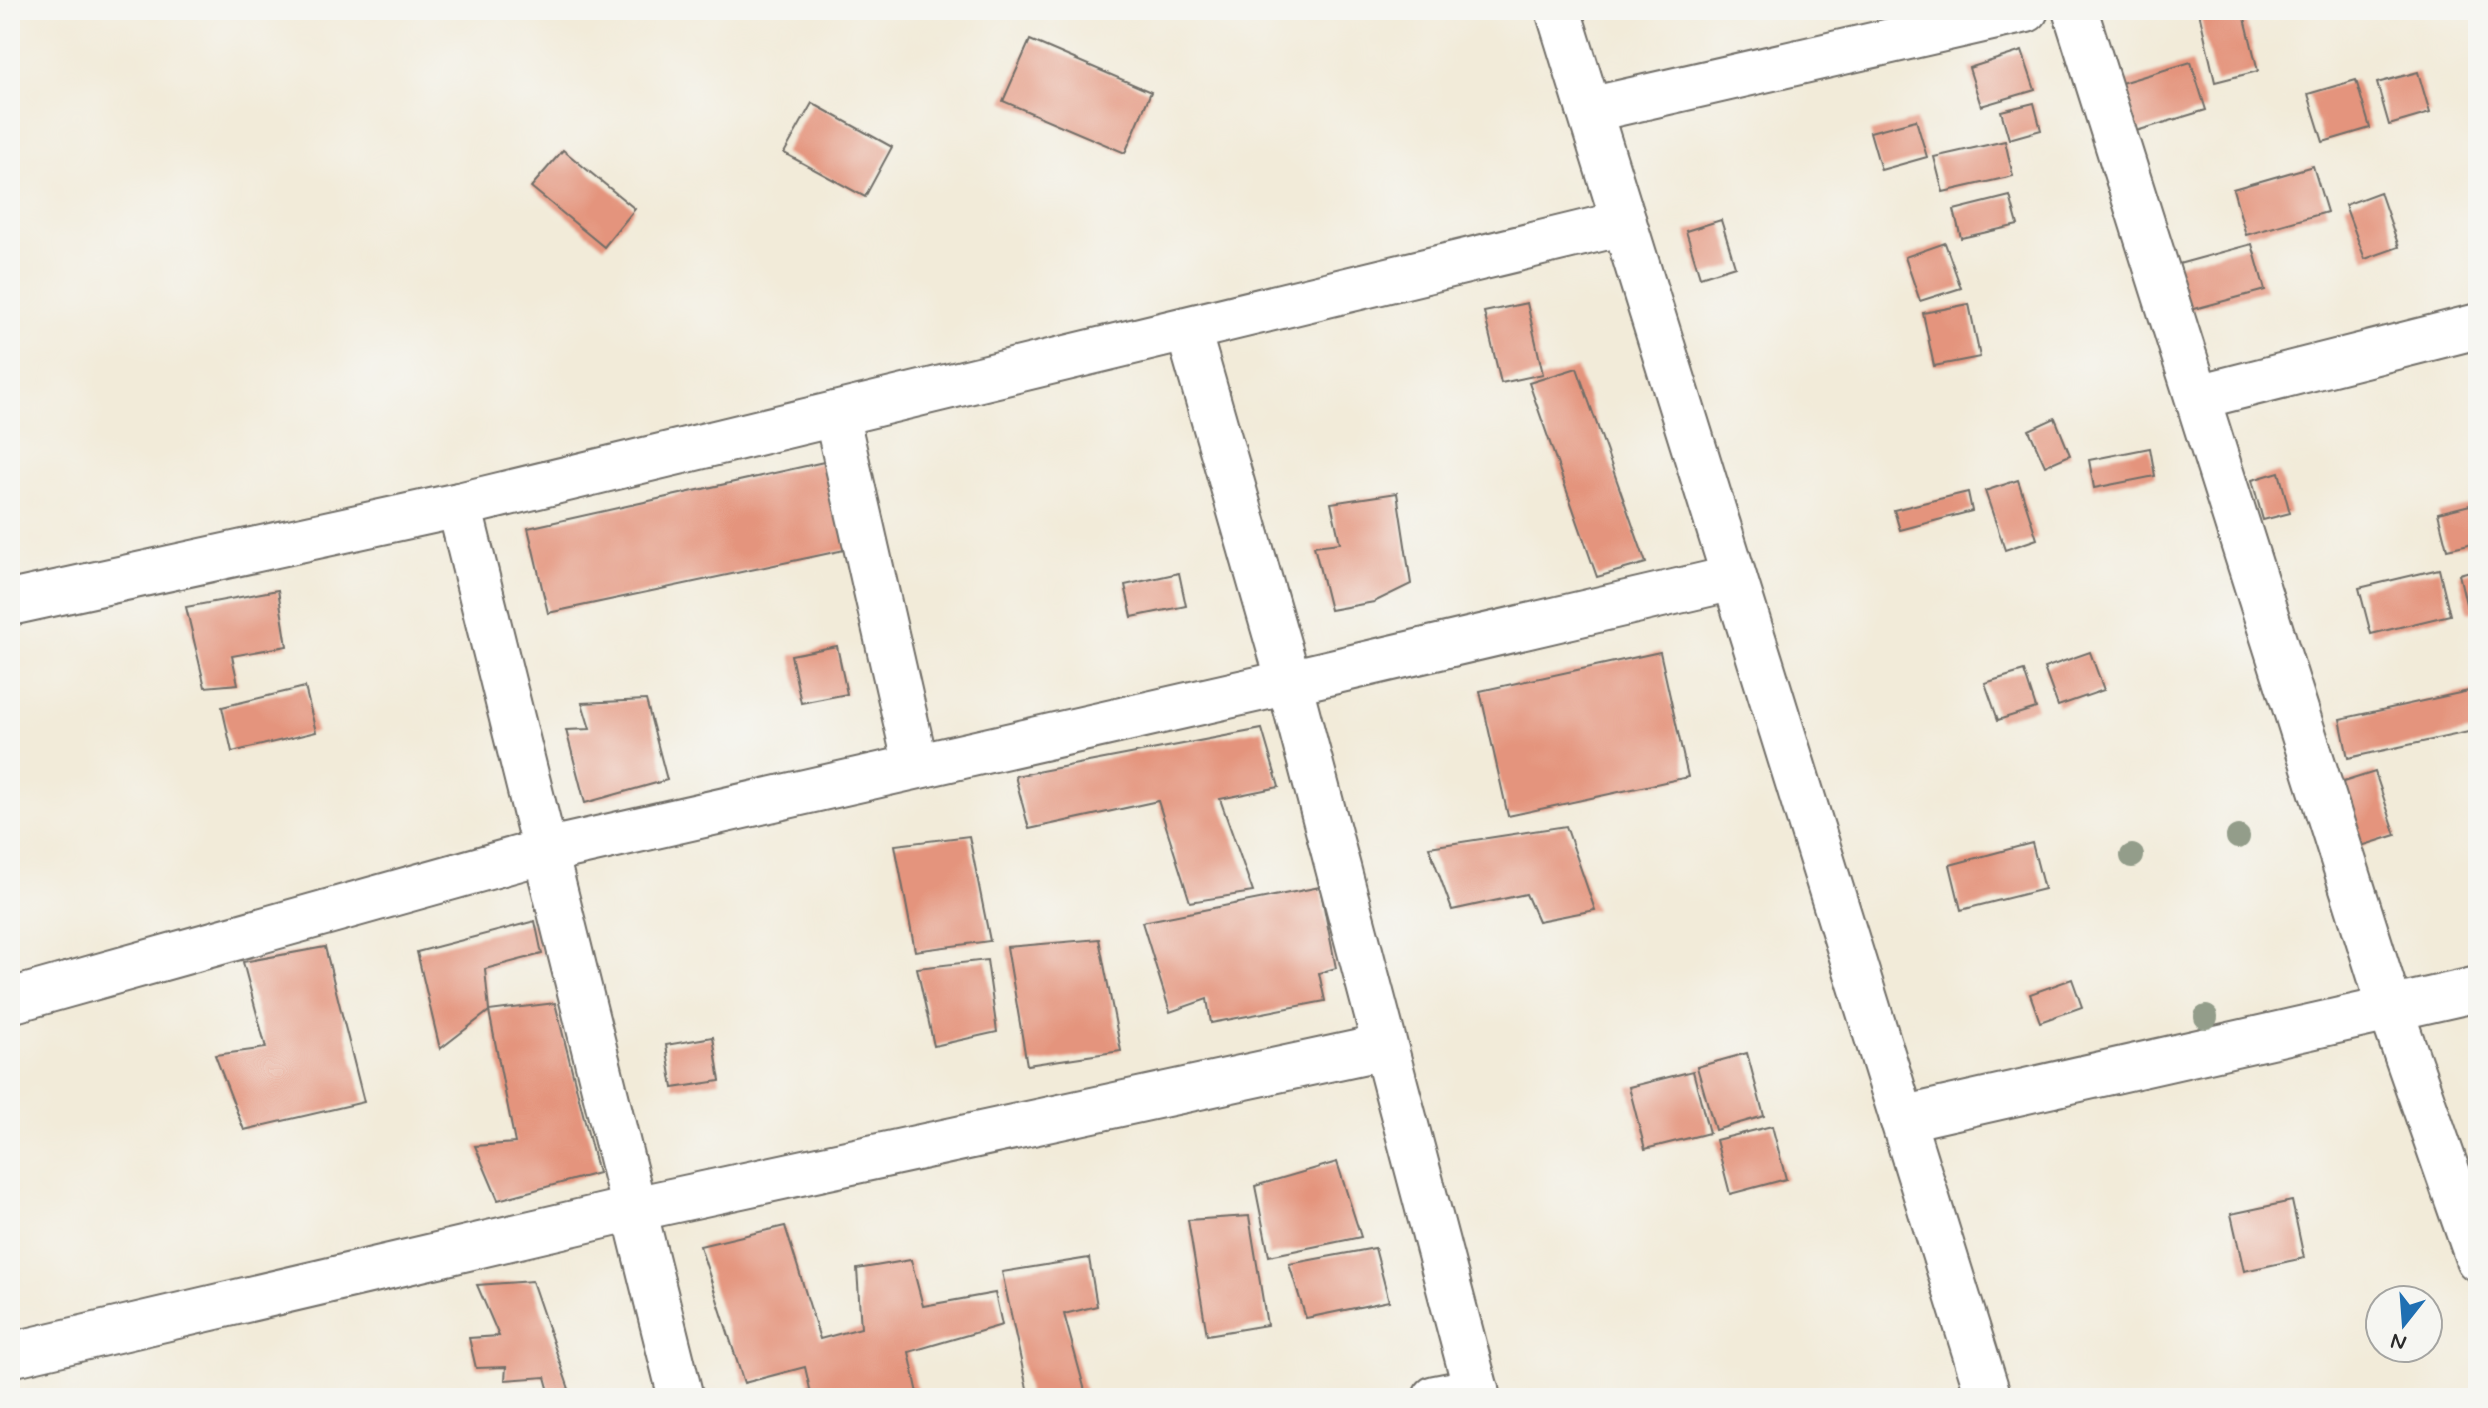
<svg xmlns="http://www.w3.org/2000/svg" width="2488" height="1408" viewBox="0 0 2488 1408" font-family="Mynerve,sans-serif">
  <rect width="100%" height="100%" fill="#f6f6f2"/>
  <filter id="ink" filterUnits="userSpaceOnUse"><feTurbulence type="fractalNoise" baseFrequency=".0125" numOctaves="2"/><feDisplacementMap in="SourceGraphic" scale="16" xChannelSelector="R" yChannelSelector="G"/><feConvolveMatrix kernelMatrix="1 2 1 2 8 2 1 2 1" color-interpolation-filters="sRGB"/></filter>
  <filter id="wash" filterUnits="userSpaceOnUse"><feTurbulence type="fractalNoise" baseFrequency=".006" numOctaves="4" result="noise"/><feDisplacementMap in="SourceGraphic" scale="32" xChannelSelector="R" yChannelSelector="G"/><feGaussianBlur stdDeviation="1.8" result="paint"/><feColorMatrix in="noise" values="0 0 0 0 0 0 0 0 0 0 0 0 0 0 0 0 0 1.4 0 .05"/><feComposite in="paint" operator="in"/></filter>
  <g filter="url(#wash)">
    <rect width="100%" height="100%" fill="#f2ebd9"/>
    <g id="blocks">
      <g fill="#e4947d">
        <polygon points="2208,10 2243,10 2258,71 2215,82 2199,12"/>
        <polygon points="1030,40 1151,92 1125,153 1003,101"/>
        <polygon points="2022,51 2035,90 1981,106 1969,68"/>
        <polygon points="2191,62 2206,110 2123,135 2108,87"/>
        <polygon points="2418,72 2430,113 2389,125 2377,83"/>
        <polygon points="2356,80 2370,128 2323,142 2308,94"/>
        <polygon points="812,103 892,147 865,197 784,153"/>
        <polygon points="2034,103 2041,130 2009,139 2001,111"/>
        <polygon points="1916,120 1927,157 1881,170 1870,132"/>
        <polygon points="2005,141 2013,176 1943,192 1934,157"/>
        <polygon points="563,150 635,209 604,247 531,187"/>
        <polygon points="2313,166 2327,212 2246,235 2233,189"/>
        <polygon points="2380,192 2399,247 2365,259 2345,205"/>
        <polygon points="2010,196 2018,225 1961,238 1954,210"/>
        <polygon points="1721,220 1735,266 1700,277 1686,231"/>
        <polygon points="1945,243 1961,288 1920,301 1905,257"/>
        <polygon points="2252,244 2265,290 2187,311 2175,265"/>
        <polygon points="1527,303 1543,374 1501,383 1484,312"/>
        <polygon points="1969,304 1980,357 1934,366 1923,313"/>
        <polygon points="1577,368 1646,563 1597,577 1529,383"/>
        <polygon points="2055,418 2070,455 2045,466 2029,430"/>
        <polygon points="2150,448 2155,476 2094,488 2089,460"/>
        <polygon points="824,462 849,549 548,613 528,528"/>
        <polygon points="2279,472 2290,513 2263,520 2252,480"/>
        <polygon points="2018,480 2037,539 2005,550 1985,491"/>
        <polygon points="1968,492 1972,511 1900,530 1894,510"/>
        <polygon points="1397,493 1411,584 1374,602 1330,610 1314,546 1340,543 1331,503"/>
        <polygon points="2478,503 2478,542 2447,549 2438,513"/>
        <polygon points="2439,569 2450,615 2371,634 2359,588"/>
        <polygon points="2478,569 2478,610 2468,612 2459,574"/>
        <polygon points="1179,573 1186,606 1132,617 1125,585"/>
        <polygon points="278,590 287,646 232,656 238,684 205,687 186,607"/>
        <polygon points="837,646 847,694 801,703 791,655"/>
        <polygon points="1660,652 1688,777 1508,816 1480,691"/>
        <polygon points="2090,652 2104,690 2058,706 2044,668"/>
        <polygon points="2024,671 2036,708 1998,720 1985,683"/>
        <polygon points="305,687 316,732 232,752 222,707"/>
        <polygon points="2478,689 2478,730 2348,758 2340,719"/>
        <polygon points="646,700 667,780 585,803 566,730 590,729 582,703"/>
        <polygon points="1262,729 1279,787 1220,799 1253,892 1190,902 1158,801 1029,829 1015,776"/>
        <polygon points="2375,772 2396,835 2358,847 2337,784"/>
        <polygon points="1566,826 1595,910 1538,921 1526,894 1452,910 1429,847"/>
        <polygon points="969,836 990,941 915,951 895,845"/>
        <polygon points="2032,843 2044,889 1961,910 1950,865"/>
        <polygon points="1320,887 1336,968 1319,973 1325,1001 1211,1023 1207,999 1170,1012 1142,922"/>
        <polygon points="535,921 542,954 485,969 489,1011 440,1049 417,952"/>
        <polygon points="1099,939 1121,1051 1027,1065 1007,947"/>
        <polygon points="325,947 364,1102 244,1130 215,1055 266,1048 243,962"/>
        <polygon points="987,960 997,1032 934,1046 917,968"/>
        <polygon points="2072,979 2082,1007 2040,1022 2030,994"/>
        <polygon points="555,1003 598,1173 498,1200 475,1146 515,1143 489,1011"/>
        <polygon points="713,1037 720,1081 673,1088 666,1045"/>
        <polygon points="1747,1053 1764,1116 1715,1130 1697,1067"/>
        <polygon points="1693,1071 1709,1133 1645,1149 1629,1087"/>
        <polygon points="1772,1126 1786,1179 1730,1194 1716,1140"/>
        <polygon points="1337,1162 1361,1237 1269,1256 1255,1186"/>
        <polygon points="2292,1201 2304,1258 2244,1271 2231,1214"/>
        <polygon points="1249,1216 1267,1325 1207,1335 1188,1220"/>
        <polygon points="785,1226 820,1339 861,1328 857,1269 911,1260 923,1306 995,1293 1002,1325 909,1352 919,1398 812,1398 805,1367 744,1383 700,1246"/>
        <polygon points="1375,1248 1389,1301 1306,1318 1289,1264"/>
        <polygon points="1089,1258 1097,1306 1064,1314 1087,1398 1029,1398 1002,1272"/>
        <polygon points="532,1281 569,1389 550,1395 545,1377 505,1380 506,1367 476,1368 469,1338 499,1336 477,1285"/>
      </g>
    </g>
  </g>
  <g filter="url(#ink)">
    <use href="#blocks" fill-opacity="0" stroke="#716e68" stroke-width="2"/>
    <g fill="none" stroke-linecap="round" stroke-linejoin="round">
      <defs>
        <g id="street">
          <polyline points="2075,10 2390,1008 2478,1259"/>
          <polyline points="1589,110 2026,10"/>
          <polyline points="1188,330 1289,682 1478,1398"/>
          <polyline points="2198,397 2478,326"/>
          <polyline points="836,414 916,766"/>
          <polyline points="459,505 681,1398"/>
          <polyline points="10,603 459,505 1624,223"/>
          <polyline points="10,1001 545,851 1289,682 1734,578"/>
          <polyline points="1902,1119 2478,989"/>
          <polyline points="10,1355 634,1209 1384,1047"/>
          <polyline points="1435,1398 1476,1390"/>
        </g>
        <polyline id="secondary" points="1558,10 1989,1398"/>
      </defs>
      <use href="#street" stroke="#716e68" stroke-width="48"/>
      <use href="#secondary" stroke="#716e68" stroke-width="48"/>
      <use href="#street" stroke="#fff" stroke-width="44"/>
      <use href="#secondary" stroke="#fff" stroke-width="44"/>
    </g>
    <g fill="#939d8a">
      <circle cx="2238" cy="837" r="12"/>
      <circle cx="2132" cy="856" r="12"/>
      <circle cx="2206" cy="1017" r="12"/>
    </g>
  </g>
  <rect width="2488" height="1408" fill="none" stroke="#f6f6f2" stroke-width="40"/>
  <g transform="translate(2404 1324) rotate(197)"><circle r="38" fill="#f6f6f2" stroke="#a5a5a2" stroke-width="2"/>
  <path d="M0-6L14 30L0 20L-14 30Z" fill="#1f6fb2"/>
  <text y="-12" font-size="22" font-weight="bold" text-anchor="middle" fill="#2b2b2b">N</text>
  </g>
</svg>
